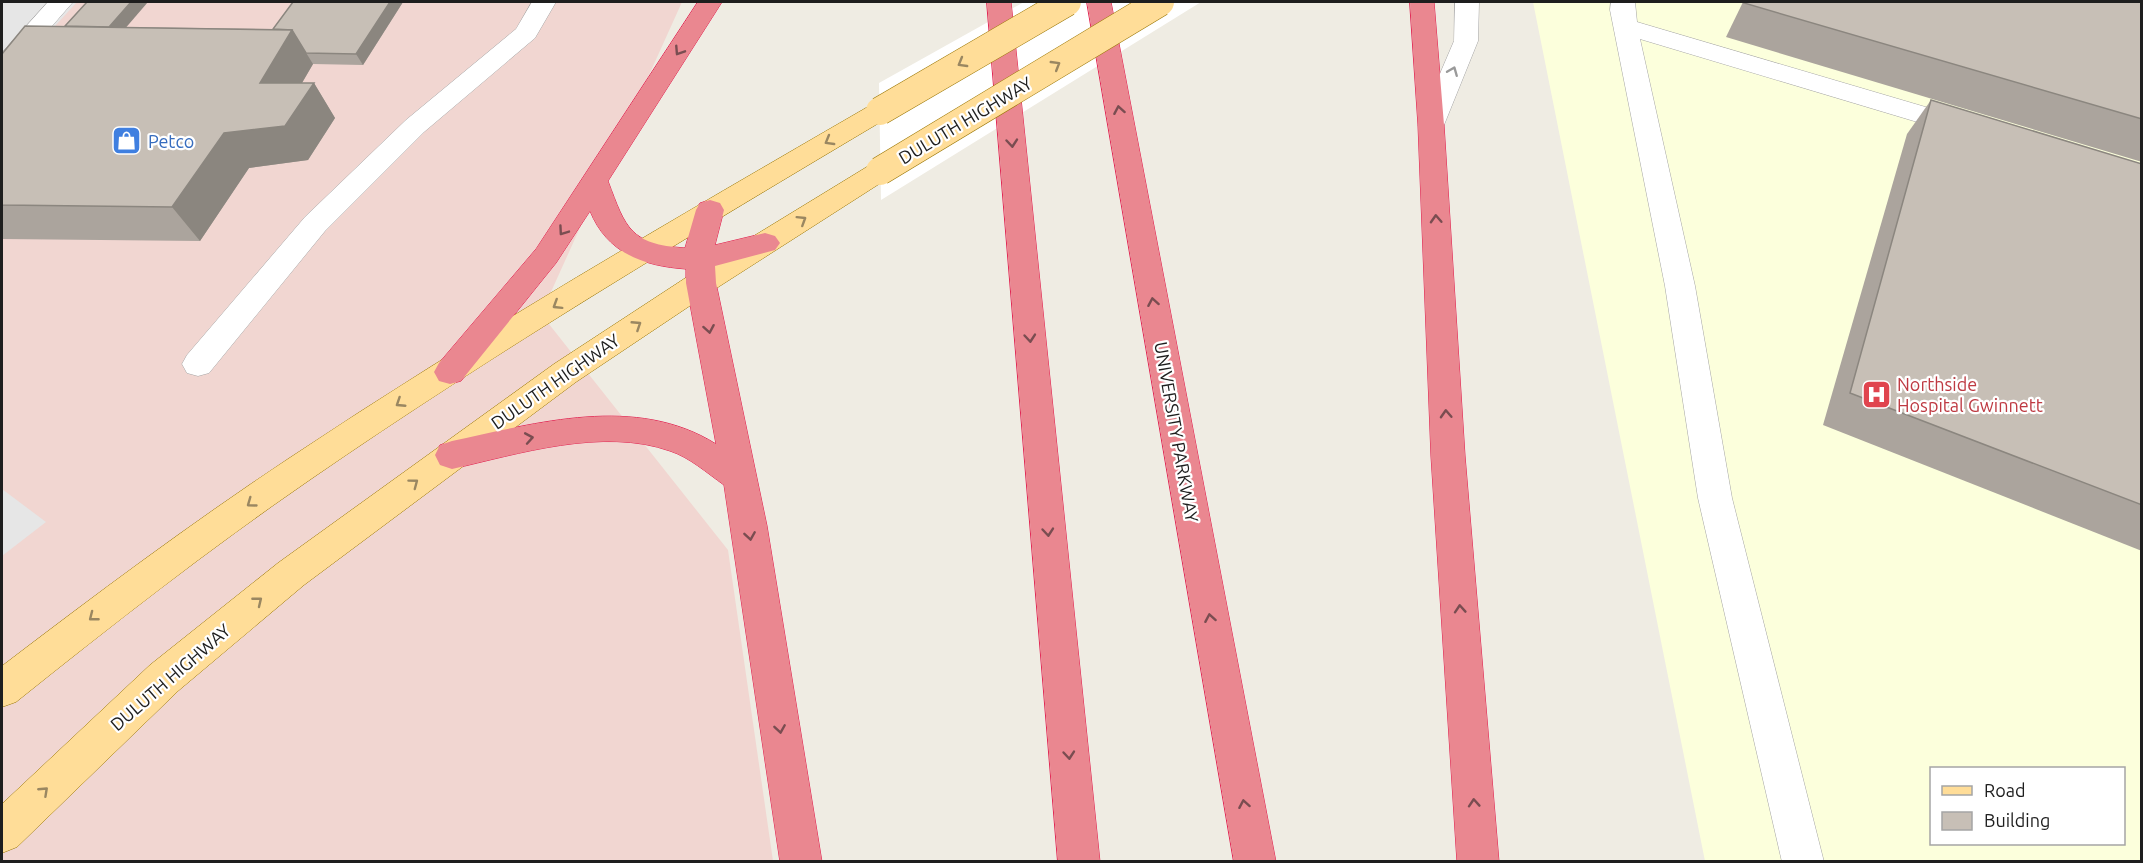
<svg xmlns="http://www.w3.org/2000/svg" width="2143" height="863" viewBox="0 0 2143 863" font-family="Ubuntu,sans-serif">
  <rect width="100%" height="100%" fill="#efece3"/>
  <polygon fill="#f1d6d1" points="2,2 682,2 541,314 728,550 773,861 2,862"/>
  <path fill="#fcffdc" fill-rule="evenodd" d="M 1533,2 L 2141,2 L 2141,861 L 1705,861 ZM 1932,768 L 2124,768 L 2124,844 L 1932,844 Z"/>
  <g fill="#e6e6e6">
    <polygon points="2,2 77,2 2,84"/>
    <polygon points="2,489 46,522 2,556"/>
  </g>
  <polygon fill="#fff" points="1024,2 1201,2 881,200 879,83"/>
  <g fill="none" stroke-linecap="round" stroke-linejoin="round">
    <defs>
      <g id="minor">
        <polygon points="48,2 73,2 11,73 2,76 2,53"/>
        <polygon points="532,2 556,2 535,38 424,132 325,231 209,373 198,376 187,373 182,364 187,355 305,217 406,120 516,29"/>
        <polygon points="1455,2 1479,2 1478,41 1444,125 1440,131 1431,134 1422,131 1418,125 1454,41"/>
        <polygon points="1611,2 1635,2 1637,22 1973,121 1977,127 1973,133 1964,136 1640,39 1695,286 1732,498 1824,862 1782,862 1698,498 1665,286 1610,10"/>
      </g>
      <g id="major">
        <path d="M 880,103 L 889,105 L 893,111 L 889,117 C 694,233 498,350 311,479 C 209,549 112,625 16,702 L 2,707 L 2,666 C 95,595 190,524 288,459 C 477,333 674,219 871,105 Z"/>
        <polygon points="880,162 890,165 894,171 890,177 712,291 576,382 304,585 178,691 17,847 2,853 2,804 150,665 278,563 554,364 690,275 870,165"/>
      </g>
      <g id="highway">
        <path d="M 698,2 L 722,2 L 608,181 C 626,229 630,244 685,248 L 696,210 L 700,203 L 710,200 L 720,203 L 724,210 L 715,245 L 765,233 L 775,236 L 780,243 L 775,250 L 715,266 L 716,283 L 767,526 L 822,862 L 780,862 L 724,485 C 707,473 689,457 670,451 C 603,427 518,454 452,469 L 440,465 L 435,455 L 440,445 L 452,441 C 537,423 636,394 716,444 L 686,283 L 686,269 C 643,266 607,253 590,211 L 556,263 L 461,381 L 450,384 L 439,381 L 434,372 L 439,363 L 536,249 Z"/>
        <polygon points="987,2 1011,2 1100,862 1058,862"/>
        <polygon points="1087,2 1111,2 1276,862 1234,862"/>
        <polygon points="1410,2 1434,2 1444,125 1465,456 1499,862 1457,862 1431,456 1418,125"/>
      </g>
    </defs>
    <use href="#minor" stroke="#a5a5a5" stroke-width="1"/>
    <use href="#major" stroke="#977400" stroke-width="1"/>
    <use href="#highway" stroke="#e01d4d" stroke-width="1"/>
    <use href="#minor" fill="#fff" fill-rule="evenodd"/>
    <use href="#major" fill="#ffdd98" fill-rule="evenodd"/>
    <use href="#highway" fill="#ea8790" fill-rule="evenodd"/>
    <defs>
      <g id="major-bridge">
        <polyline points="880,111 1067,2"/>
        <polyline points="880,171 1160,2"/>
      </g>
    </defs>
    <use href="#major-bridge" stroke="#977400" stroke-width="29" stroke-linecap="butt"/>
    <use href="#major-bridge" stroke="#ffdd98" stroke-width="28"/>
  </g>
  <g fill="#aba49d">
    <polygon points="293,2 403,2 363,65 313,64 302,83 314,83 335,118 308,160 249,168 200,241 2,239 2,54 126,27 273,29"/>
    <polygon points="1743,2 2142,2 2142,162 1726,37"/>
    <polygon points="1931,100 2142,164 2142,551 1823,425 1907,134"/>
  </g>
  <g fill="#8b867f">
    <polygon points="131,2 148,2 98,60 89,49"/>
    <polygon points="390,2 403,2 363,65 356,54"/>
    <polygon points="292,30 313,64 282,117 260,83"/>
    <polygon points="314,83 335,118 308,160 249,168 200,241 172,207 224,133"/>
  </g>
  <g fill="#c7bfb6" stroke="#8b867f" stroke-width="1.5">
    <polygon points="87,2 131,2 109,27 65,26"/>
    <polygon points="293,2 390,2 356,54 306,53 292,30 273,29"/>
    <polygon points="1745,2 2142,2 2142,119 1744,3"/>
    <polygon points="25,26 292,30 260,83 314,83 285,126 224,133 172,207 2,205 2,54"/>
    <polygon points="1931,100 2142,164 2142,505 1850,393"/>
  </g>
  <defs><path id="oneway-chevron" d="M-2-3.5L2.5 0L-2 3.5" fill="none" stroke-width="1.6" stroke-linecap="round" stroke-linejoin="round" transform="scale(1.5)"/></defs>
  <g stroke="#7a4d51">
    <use href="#oneway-chevron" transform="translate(679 51) rotate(123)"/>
    <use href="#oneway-chevron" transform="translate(1119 110) rotate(-100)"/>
    <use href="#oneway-chevron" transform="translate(1012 143) rotate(85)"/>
    <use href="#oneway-chevron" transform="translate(1436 219) rotate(-93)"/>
    <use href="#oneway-chevron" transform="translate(563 231) rotate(125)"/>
    <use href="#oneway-chevron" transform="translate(1153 302) rotate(-100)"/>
    <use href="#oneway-chevron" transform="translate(709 329) rotate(80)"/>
    <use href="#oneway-chevron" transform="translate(1030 338) rotate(85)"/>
    <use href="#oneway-chevron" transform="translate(1446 414) rotate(-93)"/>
    <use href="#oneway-chevron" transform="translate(529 438) rotate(-10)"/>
    <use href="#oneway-chevron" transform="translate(1048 532) rotate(85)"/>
    <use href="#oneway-chevron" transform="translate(750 536) rotate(81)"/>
    <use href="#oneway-chevron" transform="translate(1460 609) rotate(-94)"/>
    <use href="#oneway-chevron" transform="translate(1210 618) rotate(-100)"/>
    <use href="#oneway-chevron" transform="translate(780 729) rotate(81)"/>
    <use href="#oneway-chevron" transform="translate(1069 755) rotate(85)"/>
    <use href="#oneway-chevron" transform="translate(1474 803) rotate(-94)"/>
    <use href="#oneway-chevron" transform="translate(1244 804) rotate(-100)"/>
  </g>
  <g stroke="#9a8761">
    <use href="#oneway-chevron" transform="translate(962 63) rotate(150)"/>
    <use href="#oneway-chevron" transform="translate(1056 65) rotate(-31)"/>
    <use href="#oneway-chevron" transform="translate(829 141) rotate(150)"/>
    <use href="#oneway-chevron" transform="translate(802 220) rotate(-32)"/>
    <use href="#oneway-chevron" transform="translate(557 305) rotate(148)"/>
    <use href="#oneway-chevron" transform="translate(637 325) rotate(-33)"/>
    <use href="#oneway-chevron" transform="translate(400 403) rotate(147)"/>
    <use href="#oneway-chevron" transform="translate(414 483) rotate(-37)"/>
    <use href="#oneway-chevron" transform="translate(251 503) rotate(144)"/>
    <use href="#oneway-chevron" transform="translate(258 601) rotate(-39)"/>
    <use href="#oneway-chevron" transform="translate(93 617) rotate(142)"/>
    <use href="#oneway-chevron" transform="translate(44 791) rotate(-43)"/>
  </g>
  <use stroke="#9a9a9a" href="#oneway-chevron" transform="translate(1453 71) rotate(-68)"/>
  <defs>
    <symbol id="shop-square" viewBox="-11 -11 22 22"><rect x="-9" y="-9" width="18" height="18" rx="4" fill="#3f7fe0" stroke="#fff"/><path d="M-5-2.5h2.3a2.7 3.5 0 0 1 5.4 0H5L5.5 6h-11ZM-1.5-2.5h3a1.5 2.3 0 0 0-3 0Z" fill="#fff"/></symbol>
    <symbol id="hospital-square" viewBox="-11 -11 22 22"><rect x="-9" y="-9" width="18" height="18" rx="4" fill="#e0444e" stroke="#fff"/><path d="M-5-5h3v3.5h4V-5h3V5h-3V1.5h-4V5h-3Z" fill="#fff"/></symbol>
  </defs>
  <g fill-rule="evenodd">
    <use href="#shop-square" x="110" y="124" width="33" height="33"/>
    <use href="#hospital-square" x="1860" y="378" width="33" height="33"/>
  </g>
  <g text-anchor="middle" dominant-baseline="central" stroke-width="4.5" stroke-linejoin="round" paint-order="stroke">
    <g font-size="18" fill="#1e1e1e" stroke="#fff">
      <text transform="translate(965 120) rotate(-31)">DULUTH HIGHWAY</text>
      <text transform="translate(555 381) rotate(-35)">DULUTH HIGHWAY</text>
      <text transform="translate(1177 432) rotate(80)">UNIVERSITY PARKWAY</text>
      <text transform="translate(170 677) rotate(-41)">DULUTH HIGHWAY</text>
    </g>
    <g font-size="18" fill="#366cbe" stroke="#fff" text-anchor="start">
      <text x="148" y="141">Petco</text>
    </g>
    <g font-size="18" fill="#be3a42" stroke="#fff" text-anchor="start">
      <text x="1897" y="384">Northside<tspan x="1897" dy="21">Hospital Gwinnett</tspan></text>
    </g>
  </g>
  <rect width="2143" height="863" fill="none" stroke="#1e1e1e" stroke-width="6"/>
  <rect x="1930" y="767" width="195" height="78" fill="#ffffff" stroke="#a5a5a5" stroke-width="1.5"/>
  <rect x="1942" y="786" width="30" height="9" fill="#ffdd98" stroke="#a5a5a5" stroke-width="1.5"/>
  <text x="1984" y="797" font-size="18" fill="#1e1e1e">Road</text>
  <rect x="1942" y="812" width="30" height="18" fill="#c7bfb6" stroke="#a5a5a5" stroke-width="1.5"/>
  <text x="1984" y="827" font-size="18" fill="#1e1e1e">Building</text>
</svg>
